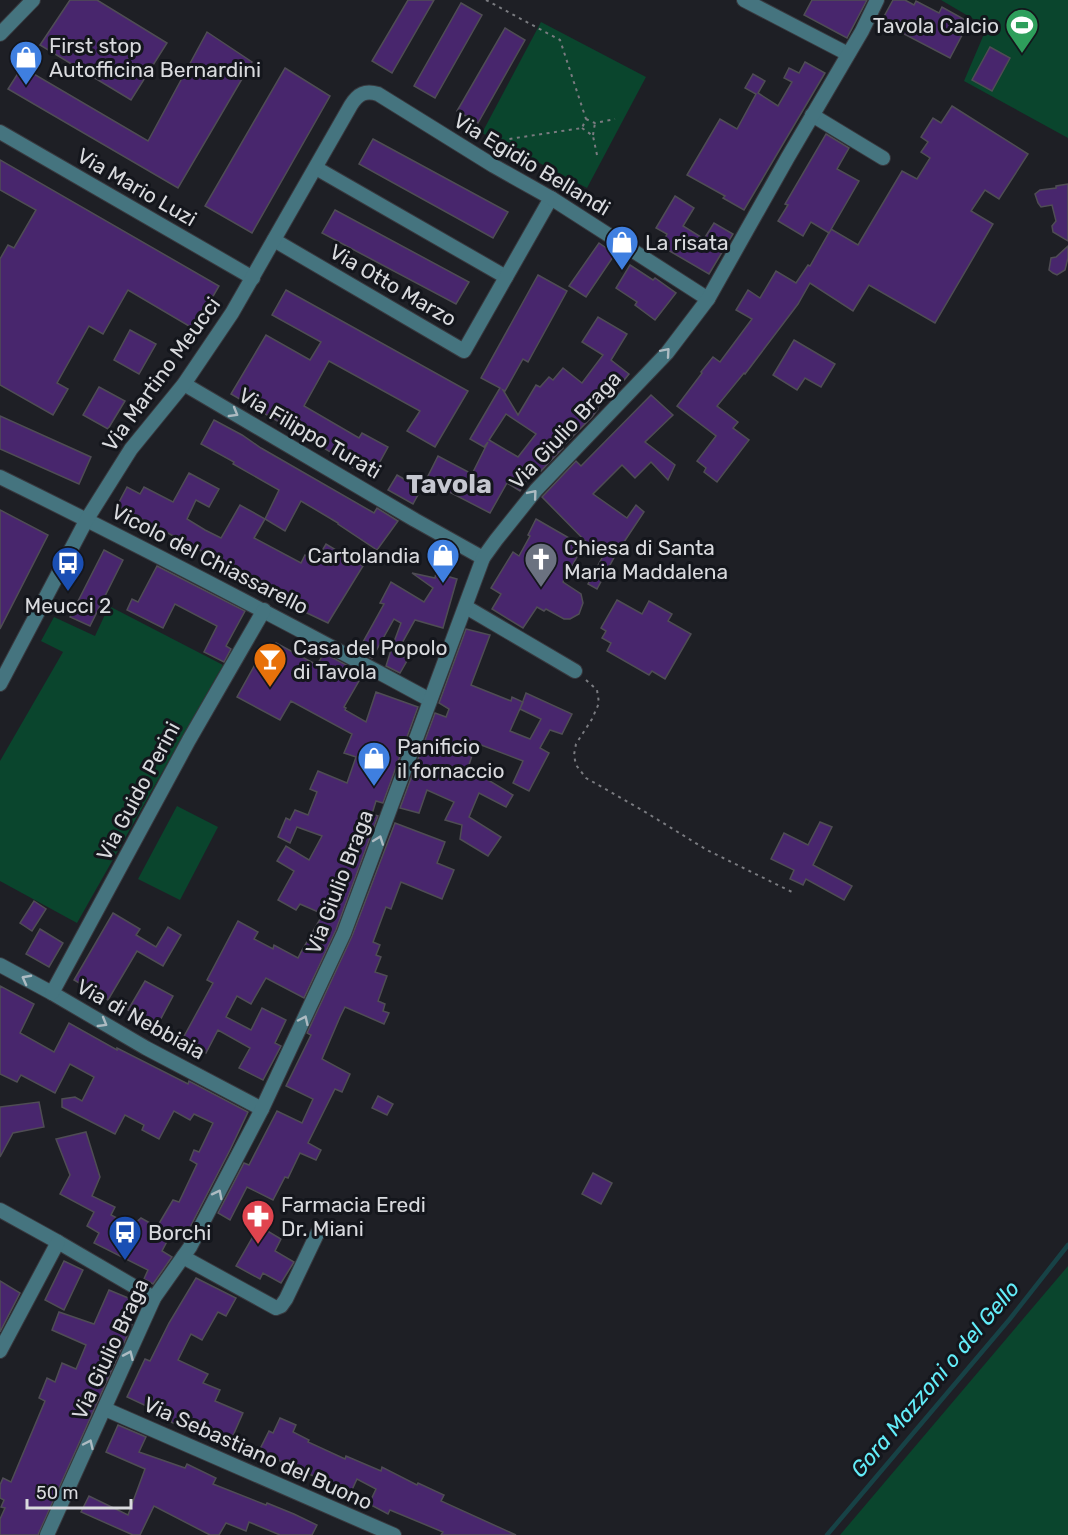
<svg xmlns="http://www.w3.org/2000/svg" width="1068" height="1535" viewBox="0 0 1068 1535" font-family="Rubik,sans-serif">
  <rect width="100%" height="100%" fill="#1e1f25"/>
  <g fill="#0a452d">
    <polygon points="941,0 1068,0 1068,138 964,81 987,27"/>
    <polygon points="541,22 646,77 587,188 482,133"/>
    <polygon points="109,606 223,665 77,923 0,881 0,761 63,652 41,641 54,617 95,636"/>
    <polygon points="177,806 218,827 180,900 138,879"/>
    <polygon points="1068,1266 1068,1535 840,1535"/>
  </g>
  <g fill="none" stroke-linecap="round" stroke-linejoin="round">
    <polyline stroke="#174246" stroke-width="4.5" points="827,1535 1009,1320 1068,1245"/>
  </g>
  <g fill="#48266d" stroke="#4f4d54" stroke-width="1.5" fill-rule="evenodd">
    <polygon points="70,0 97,0 167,43 131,100 40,45"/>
    <polygon points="408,0 434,0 392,73 372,61"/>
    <polygon points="812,0 867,0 847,38 804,15"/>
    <polygon points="893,0 905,0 914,5 916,1 939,13 942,7 969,22 950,58 881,22"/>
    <polygon points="461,3 482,15 435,98 414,86"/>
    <polygon points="505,28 525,40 478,123 457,111"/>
    <polygon points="207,32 252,62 178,188 8,89 22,67 148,141"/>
    <polygon points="990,47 1010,58 992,91 972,80"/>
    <polygon points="805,62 825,73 744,210 723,198 725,196 687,175 720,119 737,129 756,94 745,88 753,74 765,81 758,93 778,106 792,82 784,78 789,68 799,73"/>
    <polygon points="285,68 330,96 252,233 205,206"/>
    <polygon points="952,106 1028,154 999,199 985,190 971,211 993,224 935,323 869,285 853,311 810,283 798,304 745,374 744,373 717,406 738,422 733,428 749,440 717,482 704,472 706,468 697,461 716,436 677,406 702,373 701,372 713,357 720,362 752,319 736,310 748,290 760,298 776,271 796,283 808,265 810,266 831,229 858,245 902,171 917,179 930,158 921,152 928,142 921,137 933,118 941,123"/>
    <polygon points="826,134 849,148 837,169 859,181 829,233 811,222 803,236 778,221 788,205 785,204"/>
    <polygon points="373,139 508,212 493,238 359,164"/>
    <polygon points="0,160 219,286 194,329 128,290 103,334 89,326 57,383 68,389 53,415 0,385 0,259 8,245 14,248 36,210 0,190"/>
    <polygon points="1068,184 1068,241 1053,232 1052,226 1056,221 1052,205 1041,207 1038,203 1035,194 1040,190 1056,188 1056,186"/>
    <polygon points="675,196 694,208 683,226 704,239 714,223 733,234 709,274 661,246 667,234 656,228"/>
    <polygon points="335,210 469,282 456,304 322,233"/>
    <polygon points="599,243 615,254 586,297 569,286"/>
    <polygon points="1068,246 1068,258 1065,270 1057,275 1053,273 1049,270 1051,258 1056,257"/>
    <polygon points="630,265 653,280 655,278 676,293 655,320 635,305 637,302 616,288"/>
    <path d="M 538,275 L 567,291 L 528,362 L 523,359 L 505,391 L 503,390 L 518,415 L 536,385 L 540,387 L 549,377 L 553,380 L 563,368 L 582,383 L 603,355 L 582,342 L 598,317 L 627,334 L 611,360 L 629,374 L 616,390 L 597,408 L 598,409 L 592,417 L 562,447 L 563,448 L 541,471 L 535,467 L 520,491 L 507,483 L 490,513 L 426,480 L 438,456 L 472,474 L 488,442 L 484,447 L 470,439 L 500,388 L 481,378 ZM 506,414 L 536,434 L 518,457 L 489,440 Z"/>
    <polygon points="286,290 468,391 435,447 407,431 420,411 329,361 304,406 359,438 362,433 388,447 371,478 345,463 346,461 231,394 266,335 310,360 321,342 272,315"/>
    <polygon points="130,330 156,344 139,374 114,360"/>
    <polygon points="794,340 835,364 821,387 805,378 797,390 773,375"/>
    <polygon points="99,387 125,401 108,429 83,415"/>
    <polygon points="651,395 673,415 645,442 675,465 668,480 651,462 635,478 622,465 593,494 627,518 636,505 644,512 616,554 597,589 588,584 603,556 595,551 542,497 576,461 581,466"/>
    <polygon points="0,416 91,457 79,484 0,449"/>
    <polygon points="214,420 242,435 261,448 374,513 377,508 398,521 377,550 338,524 338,523 301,501 285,531 265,519 279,490 233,464 234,462 201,444"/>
    <polygon points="189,473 219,489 209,507 196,500 187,519 205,530 221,538 240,505 265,519 254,538 301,563 305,555 316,561 326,544 363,566 328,623 307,613 238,574 239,572 196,548 117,506 127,487 140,494 144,487 173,502"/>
    <polygon points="397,475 421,489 413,504 388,490"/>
    <polygon points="0,510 48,535 0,629"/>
    <polygon points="536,519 583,546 563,582 581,594 583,603 579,614 570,619 564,619 546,609 544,611 537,607 523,628 492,609 501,594 491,588 513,552 519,556 530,536 528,535"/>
    <polygon points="104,550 123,560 90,626 70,617"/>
    <polygon points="157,566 245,611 226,646 231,649 224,662 204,652 217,626 175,604 163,628 127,610 132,599 138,602"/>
    <polygon points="412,573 435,578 436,573 457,579 443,628 415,620 397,652 391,650 401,623 394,619 372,658 358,651 384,604 380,603 391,582 424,602 433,588"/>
    <polygon points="617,600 642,614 649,601 672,614 668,621 691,634 665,679 652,671 649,675 607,651 611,643 602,638 606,631 601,628"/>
    <polygon points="466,629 490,635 471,685 511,701 512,697 523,702 510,731 530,739 541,719 520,709 526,693 572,714 562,734 550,730 540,748 549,753 529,791 513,783 523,761 476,743 468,768 513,795 506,807 479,793 469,817 501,837 488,856 460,839 462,825 445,820 454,802 427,790 419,813 400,808 435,713 446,717 449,709 439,703"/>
    <polygon points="276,643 317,665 324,653 363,674 344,707 346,708 345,710 366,722 376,692 418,707 383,803 376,801 372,814 378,816 336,930 304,998 266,978 251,1004 237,996 226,1017 251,1030 262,1008 286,1020 275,1043 281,1046 263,1080 239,1068 250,1048 218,1030 206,1053 182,1040 213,983 207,980 238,921 258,932 254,939 273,949 274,945 298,958 301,952 323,914 300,904 296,910 278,900 294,871 277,861 286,846 309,860 322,836 297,827 290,843 278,837 286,818 290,820 295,810 308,815 317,792 310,789 318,771 347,783 356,757 344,753 352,734 291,701 280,720 237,697 257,661 265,665"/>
    <polygon points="391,650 408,659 400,673 386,666"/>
    <polygon points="820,822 832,827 813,865 852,886 844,900 806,879 803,885 790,879 794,870 771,859 784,833 808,845"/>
    <polygon points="395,823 445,842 437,863 454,870 442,899 401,882 391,909 386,907 373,942 380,945 376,955 381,957 375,972 387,976 378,1001 385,1004 383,1011 389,1013 384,1024 345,1007 340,1017 322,1059 350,1074 342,1092 335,1089 308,1143 321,1150 316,1160 300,1153 288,1178 285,1177 273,1200 247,1187 230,1220 218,1213 244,1163 249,1165 277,1111 302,1123 313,1099 286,1086 311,1035 307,1033 352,936"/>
    <polygon points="34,901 46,909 32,931 20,923"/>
    <polygon points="113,913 140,929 136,935 156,947 168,927 181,935 163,966 137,951 108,1000 74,980"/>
    <polygon points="40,929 63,943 49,967 26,954"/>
    <polygon points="145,981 173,996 157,1026 128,1010"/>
    <polygon points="0,986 34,1004 20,1033 54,1052 69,1023 117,1050 117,1048 188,1084 189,1081 248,1112 230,1150 187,1233 173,1230 162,1251 172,1257 153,1284 144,1279 148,1270 94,1243 99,1233 87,1226 94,1212 60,1194 70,1175 56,1139 86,1132 100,1177 92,1196 115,1207 111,1215 132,1226 141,1218 157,1227 173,1200 179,1202 197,1164 190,1160 194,1150 199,1152 213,1123 194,1114 190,1120 174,1111 159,1139 142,1130 144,1125 125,1115 115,1134 62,1107 62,1099 75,1097 82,1101 94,1077 70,1064 55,1093 21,1075 17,1082 0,1074"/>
    <polygon points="378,1096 393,1104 387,1115 372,1108"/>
    <polygon points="39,1102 44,1127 13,1133 0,1157 0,1107"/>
    <polygon points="593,1173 612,1183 601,1204 582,1194"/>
    <polygon points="259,1226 281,1239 275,1251 294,1262 281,1283 263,1273 260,1279 236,1266"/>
    <polygon points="64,1261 83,1270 64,1310 45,1300"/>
    <polygon points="196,1278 236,1298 226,1316 218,1312 202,1340 191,1334 178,1360 208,1374 203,1383 220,1390 215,1401 243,1413 231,1440 187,1421 184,1428 171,1422 172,1418 127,1397 145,1359 150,1361 169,1323"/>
    <polygon points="0,1281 20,1293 0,1332"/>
    <polygon points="109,1290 133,1300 124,1322 132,1325 38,1535 0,1535 0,1519 5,1508 1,1507 4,1500 0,1498 0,1485 3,1478 11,1482 45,1401 39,1398 47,1378 55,1382 62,1363 76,1369 86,1345 52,1330 59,1312 94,1324"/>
    <polygon points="280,1418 296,1425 293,1432 309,1440 308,1442 345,1459 346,1456 381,1471 382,1467 417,1485 418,1483 444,1495 441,1501 516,1535 441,1535 443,1532 390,1510 388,1514 369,1504 376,1489 357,1479 351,1492 295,1468 259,1451 269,1431 273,1433"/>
    <polygon points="118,1425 146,1437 139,1452 185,1468 187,1464 216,1478 213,1484 266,1505 267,1503 294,1514 317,1525 312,1535 280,1535 249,1522 246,1531 226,1523 219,1535 210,1535 154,1506 140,1535 133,1535 81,1512 89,1496 128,1515 145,1469 106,1452"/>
  </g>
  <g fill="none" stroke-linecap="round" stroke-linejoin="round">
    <defs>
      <g id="minor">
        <polyline points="744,0 848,54"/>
        <polyline points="0,34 33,0"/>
        <polyline points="812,115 883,158"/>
        <polyline points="0,132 253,278"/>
        <polyline points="316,168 506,277"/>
        <polyline points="274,240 464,351 551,198"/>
        <polyline points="184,384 415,520 483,558"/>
        <path d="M 0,477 C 145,548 288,623 430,700"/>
        <polyline points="466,607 575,671"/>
        <path d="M 0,684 L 87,519 L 131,449 L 184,384 L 232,313 L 351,105 C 358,94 365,90 378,94 L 494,166 L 551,198 L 708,299"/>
        <polyline points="0,965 52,993 146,1048 262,1109"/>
        <polyline points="52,993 189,740 264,610"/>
        <polyline points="0,1210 58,1242 154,1298"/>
        <polyline points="183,1257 276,1308 281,1306 286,1299 318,1232"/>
        <polyline points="0,1351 58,1242"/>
        <polyline points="105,1409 394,1535"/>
        <polyline points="47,1535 154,1298 190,1247 262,1109 344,933 483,558 496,540 536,490 667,353 708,299 788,157 862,31 877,0"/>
      </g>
    </defs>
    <use href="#minor" stroke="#38393f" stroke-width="16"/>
    <g stroke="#7a7b80" stroke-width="2" stroke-dasharray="3 4.5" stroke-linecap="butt">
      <polyline points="486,0 560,40 586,119 582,128 509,139 501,154"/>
      <polyline points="586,119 595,123 615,119"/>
      <polyline points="582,128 593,136 597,155"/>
      <polyline points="593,135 595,123"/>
      <polyline points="586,680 597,690 599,703 592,719 576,744 574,755 576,765 586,778 642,810 707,850 792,892"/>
    </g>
    <use href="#minor" stroke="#45747f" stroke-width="14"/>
  </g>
  <defs><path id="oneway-chevron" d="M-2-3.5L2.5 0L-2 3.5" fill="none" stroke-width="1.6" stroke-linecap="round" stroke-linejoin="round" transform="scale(1.5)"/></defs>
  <g stroke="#adbbc2">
    <use href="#oneway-chevron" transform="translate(666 352) rotate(-49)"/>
    <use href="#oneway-chevron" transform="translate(234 413) rotate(30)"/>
    <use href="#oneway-chevron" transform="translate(533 494) rotate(-50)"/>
    <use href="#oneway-chevron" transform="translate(379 840) rotate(-70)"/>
    <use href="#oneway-chevron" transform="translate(26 979) rotate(-152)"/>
    <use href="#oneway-chevron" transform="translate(304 1020) rotate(-65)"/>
    <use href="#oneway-chevron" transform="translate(103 1023) rotate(30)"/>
    <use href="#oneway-chevron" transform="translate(218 1194) rotate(-63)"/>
    <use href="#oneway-chevron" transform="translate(129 1355) rotate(-66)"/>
    <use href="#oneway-chevron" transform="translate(89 1444) rotate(-65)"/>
  </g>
  <defs>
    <symbol id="stadium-pin" viewBox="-11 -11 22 30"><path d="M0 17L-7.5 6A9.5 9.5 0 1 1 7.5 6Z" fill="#2e9e5b" stroke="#14161c"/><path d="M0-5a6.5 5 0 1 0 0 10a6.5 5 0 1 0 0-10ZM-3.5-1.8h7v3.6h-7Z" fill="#fff"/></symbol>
    <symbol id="shop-pin" viewBox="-11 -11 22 30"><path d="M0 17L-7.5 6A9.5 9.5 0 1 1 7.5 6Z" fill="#3f7fe0" stroke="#14161c"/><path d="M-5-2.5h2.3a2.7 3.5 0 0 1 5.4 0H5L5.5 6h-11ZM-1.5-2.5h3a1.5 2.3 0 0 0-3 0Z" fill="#fff"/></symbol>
    <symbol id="church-pin" viewBox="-11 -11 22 30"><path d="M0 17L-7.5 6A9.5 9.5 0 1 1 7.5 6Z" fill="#6b7280" stroke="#14161c"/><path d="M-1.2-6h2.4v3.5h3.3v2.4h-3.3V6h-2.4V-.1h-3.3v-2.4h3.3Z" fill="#fff"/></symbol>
    <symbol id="bus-pin" viewBox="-11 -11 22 30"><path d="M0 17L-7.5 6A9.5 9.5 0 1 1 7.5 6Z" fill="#1a4fb4" stroke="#14161c"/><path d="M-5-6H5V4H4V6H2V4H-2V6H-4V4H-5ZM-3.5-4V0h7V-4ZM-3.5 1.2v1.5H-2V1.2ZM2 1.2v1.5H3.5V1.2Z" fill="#fff"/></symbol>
    <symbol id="bar-pin" viewBox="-11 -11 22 30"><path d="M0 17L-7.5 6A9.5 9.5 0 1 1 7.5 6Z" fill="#e8710a" stroke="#14161c"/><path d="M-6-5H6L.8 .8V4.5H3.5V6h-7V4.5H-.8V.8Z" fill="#fff"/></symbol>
    <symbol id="pharmacy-pin" viewBox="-11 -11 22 30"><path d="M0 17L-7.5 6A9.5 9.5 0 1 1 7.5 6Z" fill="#e0444e" stroke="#14161c"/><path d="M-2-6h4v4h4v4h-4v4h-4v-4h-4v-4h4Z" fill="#fff"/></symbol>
  </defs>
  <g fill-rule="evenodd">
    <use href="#stadium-pin" x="1003" y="6" width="38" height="52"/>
    <use href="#shop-pin" x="7" y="38" width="38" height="52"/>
    <use href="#shop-pin" x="603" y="223" width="38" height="52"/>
    <use href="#shop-pin" x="424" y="536" width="38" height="52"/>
    <use href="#church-pin" x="522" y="540" width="38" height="52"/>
    <use href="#bus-pin" x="49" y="544" width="38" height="52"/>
    <use href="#bar-pin" x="251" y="640" width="38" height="52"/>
    <use href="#shop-pin" x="355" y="739" width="38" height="52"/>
    <use href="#pharmacy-pin" x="239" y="1197" width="38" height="52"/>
    <use href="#bus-pin" x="106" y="1213" width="38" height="52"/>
  </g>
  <g text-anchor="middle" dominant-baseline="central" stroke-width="6" stroke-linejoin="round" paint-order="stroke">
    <g font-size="21" fill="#d9dade" stroke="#14161c" text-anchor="start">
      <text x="999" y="25" text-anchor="end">Tavola Calcio</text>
      <text x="49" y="45">First stop<tspan x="49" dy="24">Autofficina Bernardini</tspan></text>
      <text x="645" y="242">La risata</text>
      <text x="564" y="547">Chiesa di Santa<tspan x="564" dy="24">Maria Maddalena</tspan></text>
      <text x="420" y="555" text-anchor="end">Cartolandia</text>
      <text x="68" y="605" text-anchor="middle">Meucci 2</text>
      <text x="293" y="647">Casa del Popolo<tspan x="293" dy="24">di Tavola</tspan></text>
      <text x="397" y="746">Panificio<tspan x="397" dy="24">il fornaccio</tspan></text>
      <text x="281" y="1204">Farmacia Eredi<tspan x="281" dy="24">Dr. Miani</tspan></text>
      <text x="148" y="1232">Borchi</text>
    </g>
    <g font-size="21" fill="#d9dade" stroke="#14161c">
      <text transform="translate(532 164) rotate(31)">Via Egidio Bellandi</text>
      <text transform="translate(137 187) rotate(30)">Via Mario Luzi</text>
      <text transform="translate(393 285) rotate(30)">Via Otto Marzo</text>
      <text transform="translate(161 374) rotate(-54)">Via Martino Meucci</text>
      <text transform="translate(565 430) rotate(-47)">Via Giulio Braga</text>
      <text transform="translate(310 433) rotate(30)">Via Filippo Turati</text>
      <text transform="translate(210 559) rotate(27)">Vicolo del Chiassarello</text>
      <text transform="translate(138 791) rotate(-62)">Via Guido Perini</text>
      <text transform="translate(339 882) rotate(-69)">Via Giulio Braga</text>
      <text transform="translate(141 1019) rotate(29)">Via di Nebbiaia</text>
      <text transform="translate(110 1349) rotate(-65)">Via Giulio Braga</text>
      <text transform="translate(258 1453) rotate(24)">Via Sebastiano del Buono</text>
    </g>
    <g font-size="22" font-style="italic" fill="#63edf9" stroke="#14161c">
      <text transform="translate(935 1379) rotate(-50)">Gora Mazzoni o del Gello</text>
    </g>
    <g font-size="27" font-weight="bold" fill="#c5c7d0" stroke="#14161c">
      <text x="449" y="484">Tavola</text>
    </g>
  </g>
  <path d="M27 1499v9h104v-9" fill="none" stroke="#d9dade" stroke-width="3"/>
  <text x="36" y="1499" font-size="18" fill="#d9dade" stroke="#14161c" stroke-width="4.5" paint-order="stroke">50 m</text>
</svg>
